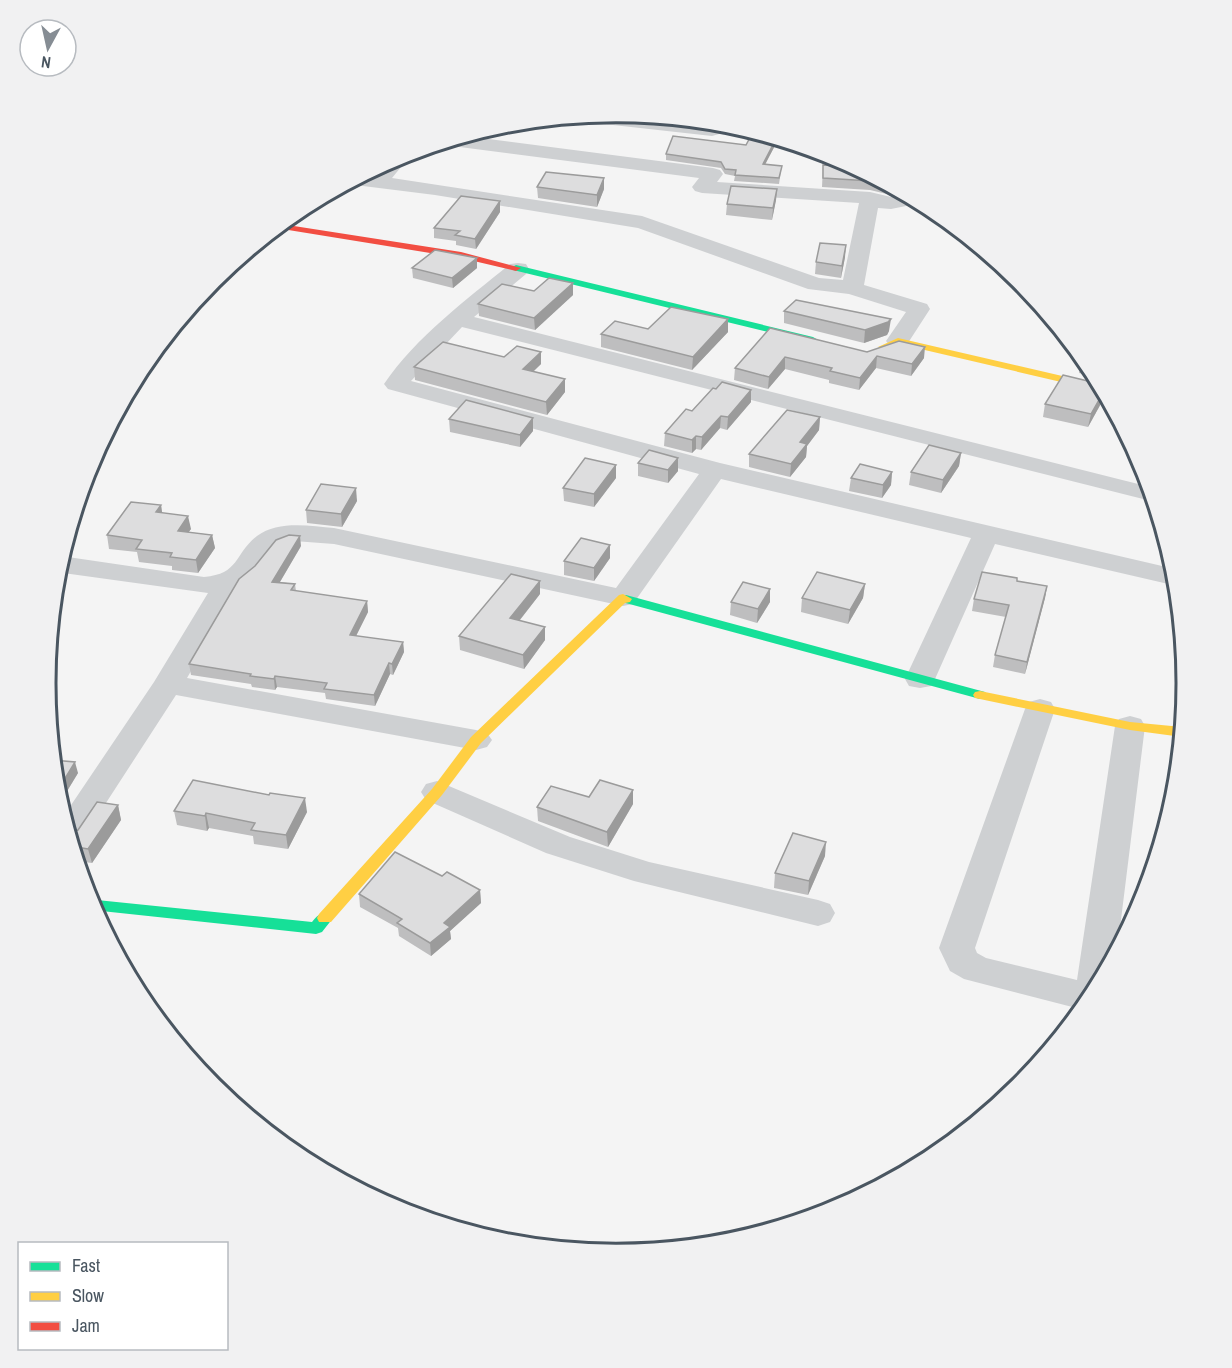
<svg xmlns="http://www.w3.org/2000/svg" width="1232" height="1368" viewBox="0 0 1232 1368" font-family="'Archivo Narrow',sans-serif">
  <rect width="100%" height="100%" fill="#f4f4f4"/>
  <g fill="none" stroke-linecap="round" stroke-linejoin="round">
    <g fill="#ced0d2" fill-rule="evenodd">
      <polygon points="612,113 730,125 719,134 712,136 586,122 577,117"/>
      <polygon points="465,136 713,168 720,170 723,174 717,182 870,192 891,197 905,194 921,203 891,209 878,208 864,285 927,304 930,309 906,346 898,348 890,346 886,341 906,312 849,294 808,289 638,228 435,195 347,184 363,175 372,176 382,165 408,153 410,156 392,178 642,216 819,278 843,280 859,203 702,193 695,191 692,187 699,178 452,146 444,142"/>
      <path d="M 518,263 L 526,264 L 529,269 L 526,274 L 474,317 L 1150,487 L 1155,502 L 462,327 L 411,381 L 720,463 L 1175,569 L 1177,586 L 995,544 L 935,679 L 931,686 L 920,688 L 909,686 L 905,679 L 971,538 L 721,479 L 633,604 L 623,606 L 334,544 L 294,541 L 276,548 L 255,575 L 239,588 L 187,678 L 476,730 L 487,733 L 492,740 L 487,747 L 476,750 L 176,695 L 80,843 L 71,846 L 63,817 L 154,682 L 208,593 L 56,572 L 61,556 L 204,577 C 240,574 234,554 257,536 C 278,520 310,526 334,528 L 616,588 L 699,474 L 388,389 L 384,384 C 417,336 465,301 510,264 Z"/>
      <polygon points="1040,699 1051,702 1055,709 975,948 977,953 986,958 1077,980 1115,726 1119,719 1130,716 1141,719 1145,726 1117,952 1084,1010 964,979 950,971 939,948 1025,709 1029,702"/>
      <polygon points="437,781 570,837 649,862 818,900 830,904 835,913 830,922 818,926 634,881 546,853 426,800 421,792 426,784"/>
    </g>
    <g fill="#16e098" fill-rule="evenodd">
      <polygon points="516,265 813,337 818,340 813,343 513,270 511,268"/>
      <polygon points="626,595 985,692 987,695 980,699 622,602 620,599 622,596"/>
      <path d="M 87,899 L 312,922 C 318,915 321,911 331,914 L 333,918 L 322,932 L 316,934 L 92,910 Z"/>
    </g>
    <g fill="#ffcf43" fill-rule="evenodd">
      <polygon points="898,338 1101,385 1104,392 899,344 883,350 878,347"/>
      <polygon points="623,594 632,599 630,602 625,603 481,743 442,795 331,922 319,922 317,918 319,914 432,789 471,737 619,595"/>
      <polygon points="980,691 1130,722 1182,727 1182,737 1130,730 975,698 973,695 975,692"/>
    </g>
    <polygon fill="#f24e42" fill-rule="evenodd" points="281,224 461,252 521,268 516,271 461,258 276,228"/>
  </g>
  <g fill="#bebebf">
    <polygon points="753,132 778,139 765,165 781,171 779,184 734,181 735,176 725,174 721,168 666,160 666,154 746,145"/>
    <polygon points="823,165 854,167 899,191 891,195 870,190 822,187"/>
    <polygon points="604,178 604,189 597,207 538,198 537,187"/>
    <polygon points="777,189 776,200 772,220 726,215 727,204"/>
    <polygon points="500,212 476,249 456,245 456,241 434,238 434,228"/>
    <polygon points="845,257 841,278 815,274 816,262"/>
    <polygon points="477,258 477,268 453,288 413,278 412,268"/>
    <polygon points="573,283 573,295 535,330 479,316 478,304"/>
    <polygon points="784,311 889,331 887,335 864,343 784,323"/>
    <polygon points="728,319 728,332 692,370 601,347 601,334"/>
    <polygon points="770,328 867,352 924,358 911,376 876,368 859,390 829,383 829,380 785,369 768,389 734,380 735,368"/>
    <polygon points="504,357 541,364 533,372 565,379 565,392 547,415 415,380 414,367"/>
    <polygon points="1083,357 1091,367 1096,377 1079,373 1081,361"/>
    <polygon points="716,389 751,390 751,402 727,430 720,428 701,450 696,449 692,453 664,446 665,433 692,411"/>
    <polygon points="1104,398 1088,427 1043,417 1045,404"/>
    <polygon points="820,417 819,430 807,446 806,457 790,477 749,467 749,454"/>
    <polygon points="449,419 533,431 520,447 450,432"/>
    <polygon points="961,453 959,466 941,493 909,485 911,472"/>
    <polygon points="638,463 678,471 668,483 638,476"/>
    <polygon points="892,472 891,485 882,498 849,491 851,478"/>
    <polygon points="616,478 594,507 564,501 563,488"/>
    <polygon points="357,501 342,527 307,523 306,510"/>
    <polygon points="161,505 162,513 191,529 188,532 212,535 215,548 198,573 172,570 172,566 139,562 137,552 109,549 107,535"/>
    <polygon points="301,546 280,582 295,584 296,591 367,601 368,612 356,636 403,642 404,652 393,675 390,674 375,706 326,699 325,693 277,687 275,690 252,687 251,684 191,675 189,664"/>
    <polygon points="610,558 594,581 564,575 564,561"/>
    <polygon points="1017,581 1047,586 1045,598 1025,674 993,667 995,655 1006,617 972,611 974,599"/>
    <polygon points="865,584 863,598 848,624 801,612 802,598"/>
    <polygon points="540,594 520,620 545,640 524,669 460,650 459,636"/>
    <polygon points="731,602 770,602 757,623 730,615"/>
    <polygon points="52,760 78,773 61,801 58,801 56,795"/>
    <polygon points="589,797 633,804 608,847 538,821 537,807"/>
    <polygon points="118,805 121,820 92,863 76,861 67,833 78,830"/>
    <polygon points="174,811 307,812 288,849 254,844 253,836 209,828 207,831 177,825"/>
    <polygon points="825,856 808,895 774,888 775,873"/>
    <polygon points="442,876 480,890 481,903 450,931 451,939 431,956 399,936 398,928 360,907 359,894"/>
  </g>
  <g fill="#9b9b9b">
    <polygon points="776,139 778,140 762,170 763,164"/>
    <polygon points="604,178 604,189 597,207 597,195"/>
    <polygon points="892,187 899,191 891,195"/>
    <polygon points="777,189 776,200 772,220 773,208"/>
    <polygon points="500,201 500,212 476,249 475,239"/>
    <polygon points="846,245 845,257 841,278 842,266"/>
    <polygon points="477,258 477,268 453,288 452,278"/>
    <polygon points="573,283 573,295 535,330 534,318"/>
    <polygon points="728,319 728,332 692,370 693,357"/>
    <polygon points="891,319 889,331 887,335 864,343 865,330"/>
    <polygon points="925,347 924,358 911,376 912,364"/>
    <polygon points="541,352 541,364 523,381 523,369"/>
    <polygon points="877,356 876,368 859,390 860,378"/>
    <polygon points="785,357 785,369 768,389 769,377"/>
    <polygon points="565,379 565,392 547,415 546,402"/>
    <polygon points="751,390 751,402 727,430 728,417"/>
    <polygon points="1104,391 1105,394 1104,398 1088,427 1091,414"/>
    <polygon points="721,416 720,428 701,450 702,437"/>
    <polygon points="820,417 819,430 807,446 806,457 790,477 791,464 800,442"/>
    <polygon points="533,418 533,431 520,447 520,435"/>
    <polygon points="696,436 696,449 692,453 692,440"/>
    <polygon points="961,453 959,466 941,493 943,480"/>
    <polygon points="678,458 678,471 668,483 668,470"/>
    <polygon points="616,465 616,478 594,507 594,494"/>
    <polygon points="892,472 891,485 882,498 883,485"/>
    <polygon points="356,488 357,501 342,527 341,514"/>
    <polygon points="161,505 163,519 156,512"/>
    <polygon points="188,516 191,529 180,544 178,531"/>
    <polygon points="212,535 215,548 198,573 196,560"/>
    <polygon points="300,536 301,546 274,592 272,582"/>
    <polygon points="610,545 610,558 594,581 594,568"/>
    <polygon points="540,581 540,594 511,631 510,618"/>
    <polygon points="865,584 863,598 848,624 850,610"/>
    <polygon points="1047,586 1045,598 1025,674 1027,662"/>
    <polygon points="770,589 770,602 757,623 758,609"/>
    <polygon points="367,601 368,612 351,646 350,635"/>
    <polygon points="545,627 545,640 524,669 523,655"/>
    <polygon points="403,642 404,652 393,675 392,664"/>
    <polygon points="389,663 390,674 375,706 374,695"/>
    <polygon points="275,676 277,687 275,690 274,679"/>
    <polygon points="75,762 78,773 61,801 58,790"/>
    <polygon points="633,790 633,804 608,847 607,832"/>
    <polygon points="305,798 307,812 288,849 286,835"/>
    <polygon points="118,805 121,820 92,863 88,849"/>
    <polygon points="206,813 209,828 207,831 205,816"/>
    <polygon points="826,842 825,856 808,895 809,881"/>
    <polygon points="480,890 481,903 450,931 451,939 431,956 430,943 444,923"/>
  </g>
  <g fill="#ddddde" stroke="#9b9b9b" stroke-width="1.5">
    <polygon points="753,132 776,139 763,164 782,166 779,178 735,175 736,170 725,169 721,162 666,154 673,136 746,145"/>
    <polygon points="823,165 854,167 887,184 871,181 823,178"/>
    <polygon points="546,172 604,178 597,195 537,187"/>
    <polygon points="731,186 777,189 773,208 727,204"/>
    <polygon points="461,196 500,201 475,239 455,235 460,231 434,228"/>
    <polygon points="820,243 846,245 842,266 816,262"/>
    <polygon points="435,250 477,258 452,278 412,268"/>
    <polygon points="549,278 573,283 534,318 478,304 502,284 534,291"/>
    <polygon points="796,300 891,319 888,322 865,330 784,311"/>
    <polygon points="671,307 728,319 693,357 601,334 615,321 648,329"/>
    <polygon points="770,328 867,352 899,341 925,347 912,364 877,356 860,378 830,371 832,368 785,357 769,377 735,368"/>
    <polygon points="443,342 504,357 517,346 541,352 523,369 565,379 546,402 414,367"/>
    <polygon points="1083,357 1087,362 1081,361"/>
    <polygon points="1063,375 1100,384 1104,391 1091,414 1045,404"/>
    <polygon points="722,382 751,390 728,417 721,416 702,437 696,436 692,440 665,433 686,409 692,411 713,388 716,389"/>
    <polygon points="466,400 533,418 520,435 449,419"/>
    <polygon points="787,410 820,417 800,442 807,444 791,464 749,454"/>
    <polygon points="929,445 961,453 943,480 911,472"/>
    <polygon points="649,450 678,458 668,470 638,463"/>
    <polygon points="585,458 616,465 594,494 563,488"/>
    <polygon points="860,464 892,472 883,485 851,478"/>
    <polygon points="321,484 356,488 341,514 306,510"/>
    <polygon points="131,502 161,505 156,512 188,516 178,531 212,535 196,560 170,557 172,553 136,549 142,540 107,535"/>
    <polygon points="289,535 300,536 272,582 295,584 291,590 367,601 350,635 403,642 392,664 389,663 374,695 324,689 327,683 275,676 274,679 250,676 251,674 189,664 239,579 255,566 276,540"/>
    <polygon points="581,538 610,545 594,568 564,561"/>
    <polygon points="817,572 865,584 850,610 802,598"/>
    <polygon points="982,572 1017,578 1017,581 1047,586 1027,662 995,655 1009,605 974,599"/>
    <polygon points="511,574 540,581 510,618 545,627 523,655 459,636"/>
    <polygon points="743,582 770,589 758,609 731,602"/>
    <polygon points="52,760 75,762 58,790 55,790"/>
    <polygon points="193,780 269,795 270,793 305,798 286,835 251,830 255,823 206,813 205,816 174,811"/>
    <polygon points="600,780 633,790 607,832 537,807 551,786 589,797"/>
    <polygon points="97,802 118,805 88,849 71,846 67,833 78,830"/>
    <polygon points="793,833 826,842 809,881 775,873"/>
    <polygon points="395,852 442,876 447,872 480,890 444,923 450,927 430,943 397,923 402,919 359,894"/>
  </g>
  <path d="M0 0H1232V1368H0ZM56 683a560 560 0 1 1 1120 0a560 560 0 1 1-1120 0Z" fill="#f1f1f2" fill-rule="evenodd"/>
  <path fill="none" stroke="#4a5661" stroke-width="3" d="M56 683a560 560 0 1 1 1120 0a560 560 0 1 1-1120 0Z"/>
  <rect x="18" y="1242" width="210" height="108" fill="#ffffff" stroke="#b7bbc0" stroke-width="1.5"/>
  <rect x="30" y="1262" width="30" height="9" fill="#16e098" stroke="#b7bbc0" stroke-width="1.5"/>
  <text x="72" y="1272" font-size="18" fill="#4a5661">Fast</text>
  <rect x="30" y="1292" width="30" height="9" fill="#ffcf43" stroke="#b7bbc0" stroke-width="1.5"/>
  <text x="72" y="1302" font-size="18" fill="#4a5661">Slow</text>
  <rect x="30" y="1322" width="30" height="9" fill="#f24e42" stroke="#b7bbc0" stroke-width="1.5"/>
  <text x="72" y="1332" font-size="18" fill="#4a5661">Jam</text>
  <g transform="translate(48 48) rotate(188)"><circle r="28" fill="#ffffff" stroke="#b7bbc0" stroke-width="1.5"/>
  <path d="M0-4.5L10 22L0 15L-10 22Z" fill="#868d94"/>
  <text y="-9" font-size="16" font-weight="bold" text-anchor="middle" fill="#4a5661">N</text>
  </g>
</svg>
